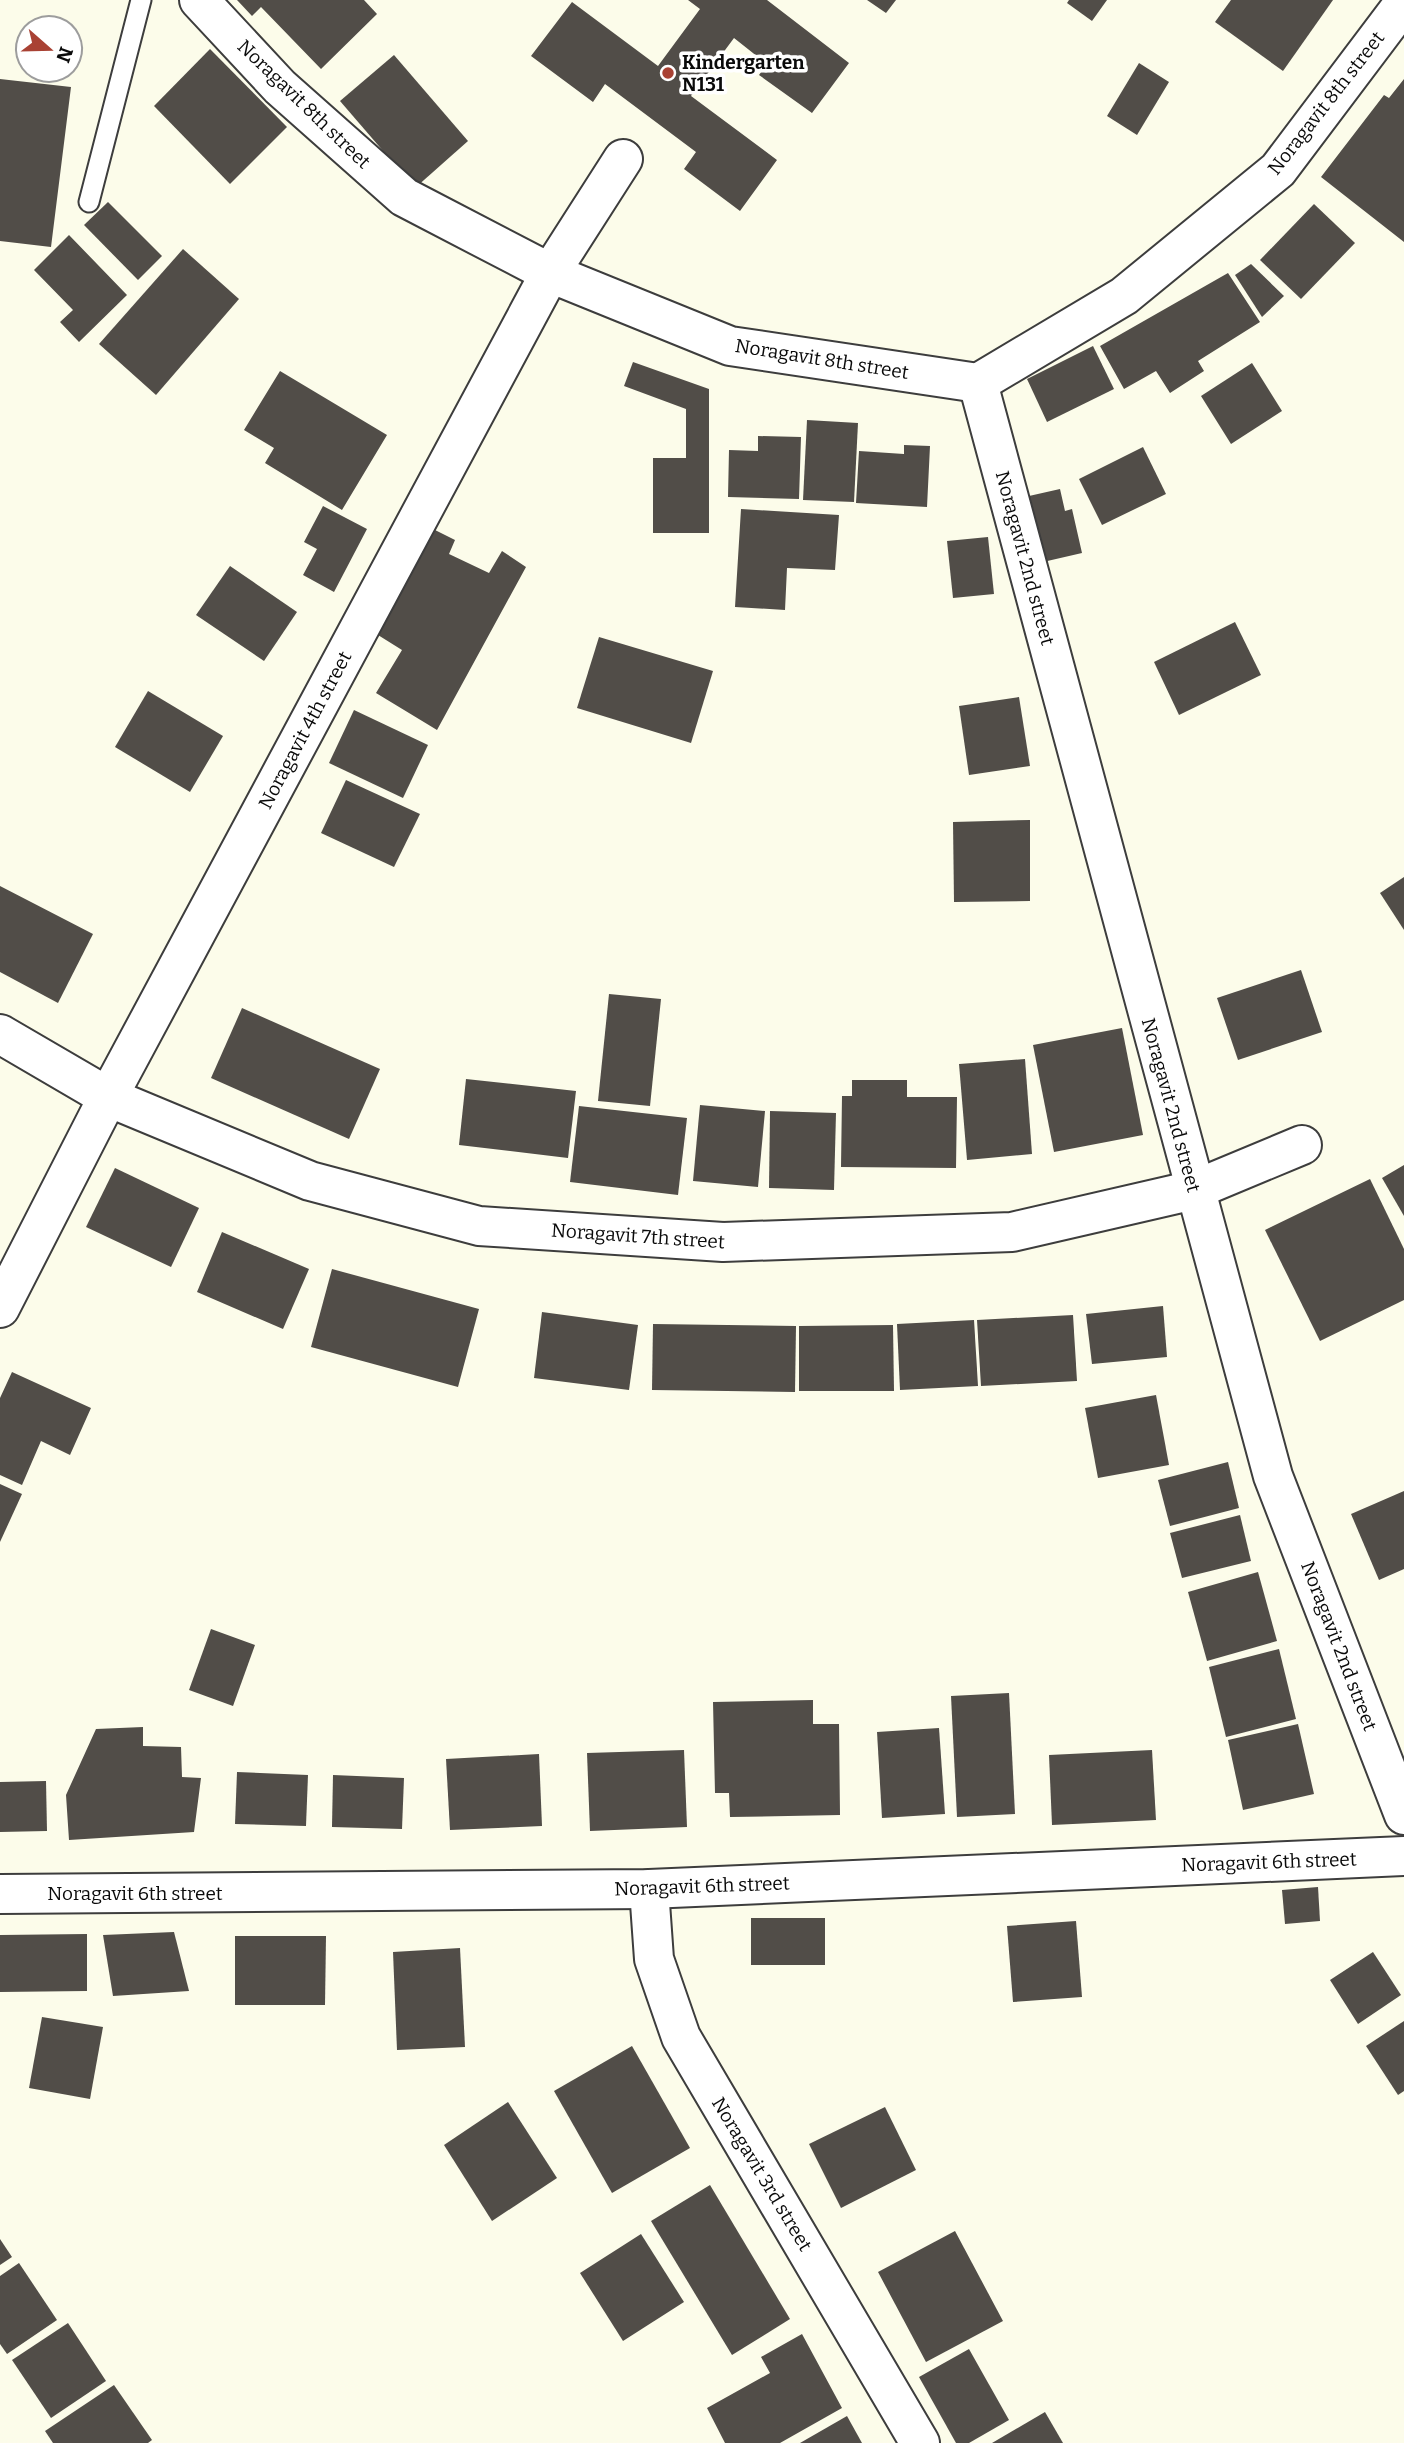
<svg xmlns="http://www.w3.org/2000/svg" width="1404" height="2443" viewBox="0 0 1404 2443" font-family="Bitter,serif">
  <rect width="100%" height="100%" fill="#fcfcea"/>
  <g fill="#514d48">
    <polygon points="237,0 364,0 377,14 321,69 261,7 252,16"/>
    <polygon points="688,0 767,0 849,63 812,113 759,75 767,64 734,38 691,96 777,160 740,211 684,169 696,152 605,84 593,102 531,56 572,2 658,66 700,9"/>
    <polygon points="867,0 896,0 886,13"/>
    <polygon points="1069,0 1107,0 1092,21 1067,3"/>
    <polygon points="1231,0 1333,0 1283,71 1215,22"/>
    <polygon points="210,49 287,127 230,184 154,106"/>
    <polygon points="394,55 468,141 415,188 340,101"/>
    <polygon points="1139,63 1169,82 1137,135 1107,116"/>
    <polygon points="0,79 71,87 51,247 0,241"/>
    <polygon points="1404,79 1404,242 1321,177 1384,95 1389,98"/>
    <polygon points="108,202 162,256 138,280 84,225"/>
    <polygon points="1314,204 1355,243 1301,299 1260,260"/>
    <polygon points="69,235 127,295 79,342 60,322 73,310 34,270"/>
    <polygon points="183,249 239,299 156,395 99,344"/>
    <polygon points="1251,264 1284,296 1262,317 1235,275"/>
    <polygon points="1228,273 1260,322 1198,361 1204,371 1170,393 1156,371 1124,389 1100,346"/>
    <polygon points="1093,346 1114,389 1047,422 1027,379"/>
    <polygon points="633,362 709,389 709,533 653,533 653,458 686,458 686,409 624,386"/>
    <polygon points="1252,363 1282,411 1231,444 1201,396"/>
    <polygon points="280,371 387,435 342,510 265,463 274,448 244,430"/>
    <polygon points="807,420 858,423 854,502 803,500"/>
    <polygon points="758,436 801,437 799,499 728,497 729,450 758,451"/>
    <polygon points="904,445 930,446 927,507 856,503 859,451 904,454"/>
    <polygon points="1143,447 1166,494 1102,525 1079,479"/>
    <polygon points="1060,489 1065,511 1072,509 1082,553 1043,562 1029,496"/>
    <polygon points="323,506 367,529 334,592 303,575 317,549 304,542"/>
    <polygon points="741,509 839,515 835,570 787,568 785,610 735,607"/>
    <polygon points="425,525 455,540 449,554 489,573 502,551 526,567 437,730 376,693 402,650 370,630"/>
    <polygon points="988,537 994,594 953,598 947,541"/>
    <polygon points="230,566 297,612 264,661 196,615"/>
    <polygon points="1235,622 1261,675 1179,715 1154,662"/>
    <polygon points="599,637 713,671 691,743 577,708"/>
    <polygon points="148,691 223,736 190,792 115,747"/>
    <polygon points="1019,697 1030,766 969,775 959,706"/>
    <polygon points="354,710 428,745 403,798 329,763"/>
    <polygon points="346,780 420,814 394,867 321,833"/>
    <polygon points="1030,820 1030,901 954,902 953,822"/>
    <polygon points="1404,877 1404,930 1380,893"/>
    <polygon points="0,886 93,934 58,1003 0,972"/>
    <polygon points="1301,970 1322,1032 1238,1060 1217,998"/>
    <polygon points="609,994 661,999 650,1106 598,1101"/>
    <polygon points="242,1008 380,1069 349,1139 211,1078"/>
    <polygon points="1122,1028 1143,1135 1054,1152 1033,1045"/>
    <polygon points="1025,1059 1032,1154 967,1160 959,1064"/>
    <polygon points="466,1079 576,1091 568,1158 459,1145"/>
    <polygon points="852,1080 907,1080 907,1097 957,1097 956,1168 841,1167 842,1096 852,1096"/>
    <polygon points="700,1105 765,1111 758,1187 693,1181"/>
    <polygon points="579,1106 687,1118 678,1195 570,1182"/>
    <polygon points="770,1111 836,1113 834,1190 769,1188"/>
    <polygon points="1404,1165 1404,1216 1382,1178"/>
    <polygon points="115,1168 199,1208 171,1267 86,1227"/>
    <polygon points="1370,1179 1404,1249 1404,1300 1320,1341 1265,1230"/>
    <polygon points="222,1232 309,1269 283,1329 197,1292"/>
    <polygon points="332,1269 479,1309 458,1387 311,1347"/>
    <polygon points="1163,1306 1167,1357 1092,1364 1086,1314"/>
    <polygon points="542,1312 638,1325 629,1390 534,1378"/>
    <polygon points="1073,1315 1077,1381 981,1386 977,1320"/>
    <polygon points="974,1320 978,1386 900,1390 897,1324"/>
    <polygon points="653,1324 796,1326 795,1392 652,1390"/>
    <polygon points="893,1325 894,1391 799,1391 799,1326"/>
    <polygon points="12,1372 91,1408 70,1455 41,1441 22,1485 0,1475 0,1398"/>
    <polygon points="1156,1395 1169,1465 1098,1478 1085,1408"/>
    <polygon points="1228,1462 1239,1508 1170,1526 1158,1480"/>
    <polygon points="0,1484 22,1494 0,1542"/>
    <polygon points="1404,1491 1404,1569 1379,1580 1351,1514"/>
    <polygon points="1240,1515 1251,1561 1182,1578 1170,1533"/>
    <polygon points="1258,1572 1277,1641 1207,1661 1188,1592"/>
    <polygon points="211,1629 255,1645 233,1706 189,1690"/>
    <polygon points="1279,1649 1296,1719 1226,1737 1209,1667"/>
    <polygon points="1009,1693 1015,1814 957,1817 951,1696"/>
    <polygon points="813,1700 813,1724 839,1724 840,1815 730,1817 729,1793 715,1793 713,1702"/>
    <polygon points="1298,1724 1314,1794 1243,1810 1228,1740"/>
    <polygon points="143,1727 143,1746 181,1747 182,1777 201,1778 194,1832 69,1840 66,1795 96,1729"/>
    <polygon points="939,1728 945,1814 882,1818 877,1732"/>
    <polygon points="684,1750 687,1827 590,1831 587,1753"/>
    <polygon points="1152,1750 1156,1820 1052,1825 1049,1755"/>
    <polygon points="539,1754 542,1826 450,1830 446,1759"/>
    <polygon points="237,1772 308,1775 306,1826 235,1824"/>
    <polygon points="333,1775 404,1778 402,1829 332,1827"/>
    <polygon points="46,1781 47,1831 0,1832 0,1782"/>
    <polygon points="1318,1887 1320,1921 1285,1924 1282,1890"/>
    <rect x="751" y="1918" width="74" height="47"/>
    <polygon points="1076,1921 1082,1997 1013,2002 1007,1926"/>
    <polygon points="174,1932 189,1991 113,1996 103,1935"/>
    <polygon points="87,1934 87,1991 0,1992 0,1935"/>
    <polygon points="235,1936 326,1936 325,2005 235,2005"/>
    <polygon points="460,1948 465,2047 397,2050 393,1952"/>
    <polygon points="1373,1952 1401,1995 1358,2024 1330,1980"/>
    <polygon points="42,2017 103,2027 90,2099 29,2088"/>
    <polygon points="1404,2021 1404,2091 1398,2095 1366,2046"/>
    <polygon points="632,2046 690,2148 612,2193 554,2091"/>
    <polygon points="508,2102 557,2178 492,2221 444,2145"/>
    <polygon points="885,2107 916,2170 841,2208 809,2144"/>
    <polygon points="710,2185 790,2319 732,2355 651,2221"/>
    <polygon points="955,2231 1003,2321 926,2362 878,2272"/>
    <polygon points="641,2234 684,2302 623,2341 580,2273"/>
    <polygon points="0,2239 12,2257 0,2265"/>
    <polygon points="19,2263 57,2320 7,2354 0,2344 0,2276"/>
    <polygon points="68,2323 106,2381 51,2418 12,2360"/>
    <polygon points="802,2334 842,2408 780,2443 725,2443 707,2408 770,2373 761,2357"/>
    <polygon points="969,2349 1009,2420 969,2443 956,2443 919,2377"/>
    <polygon points="114,2385 152,2440 148,2443 53,2443 45,2431"/>
    <polygon points="1045,2412 1063,2443 992,2443"/>
    <polygon points="847,2416 862,2443 800,2443"/>
  </g>
  <g fill="none" stroke-linecap="round" stroke-linejoin="round">
    <defs>
      <polyline id="lane" points="89,202 141,0"/>
      <g id="street">
        <polyline points="199,0 280,87 404,197 550,273 730,346 978,383 1124,296 1278,170 1404,3"/>
        <polyline points="978,383 1273,1476 1404,1815"/>
        <polyline points="0,1034 108,1097 310,1181 479,1226 723,1242 1012,1232 1194,1190 1302,1145"/>
        <polyline points="0,1308 108,1097 550,273 623,159"/>
        <polyline points="649,1889 654,1959 681,2037 920,2443"/>
        <polyline points="0,1894 649,1889 1404,1856"/>
      </g>
    </defs>
    <use href="#lane" stroke="#3d3d3d" stroke-width="23"/>
    <use href="#street" stroke="#3d3d3d" stroke-width="42"/>
    <use href="#lane" stroke="#fff" stroke-width="19"/>
    <use href="#street" stroke="#fff" stroke-width="38"/>
  </g>
  <circle fill="#a94234" stroke="#fff" stroke-width="2.5" cx="668" cy="73" r="7"/>
  <g text-anchor="middle" dominant-baseline="central" stroke-width="7" stroke-linejoin="round" paint-order="stroke">
    <g font-size="19" font-weight="bold" fill="#0a0a0a" stroke="#fff" text-anchor="start">
      <text x="682" y="62">Kindergarten<tspan x="682" dy="22">N131</tspan></text>
    </g>
    <g font-size="19" fill="#0a0a0a" stroke="#fff">
      <text transform="translate(1326 103) rotate(-52)">Noragavit 8th street</text>
      <text transform="translate(304 104) rotate(44)">Noragavit 8th street</text>
      <text transform="translate(822 359) rotate(9)">Noragavit 8th street</text>
      <text transform="translate(1025 558) rotate(75)">Noragavit 2nd street</text>
      <text transform="translate(305 730) rotate(-62)">Noragavit 4th street</text>
      <text transform="translate(1171 1105) rotate(75)">Noragavit 2nd street</text>
      <text transform="translate(638 1236) rotate(4)">Noragavit 7th street</text>
      <text transform="translate(1339 1646) rotate(69)">Noragavit 2nd street</text>
      <text transform="translate(1269 1862) rotate(-2)">Noragavit 6th street</text>
      <text transform="translate(702 1886) rotate(-2)">Noragavit 6th street</text>
      <text x="135" y="1893">Noragavit 6th street</text>
      <text transform="translate(762 2174) rotate(59)">Noragavit 3rd street</text>
    </g>
  </g>
  <g transform="translate(49 49) rotate(110)"><circle r="33" fill="#ffffff" stroke="#9d9d9d" stroke-width="2"/>
  <path d="M0-5L12 26L0 18L-12 26Z" fill="#a94234"/>
  <text y="-10" font-size="19" font-weight="bold" text-anchor="middle" fill="#0a0a0a">N</text>
  </g>
</svg>
